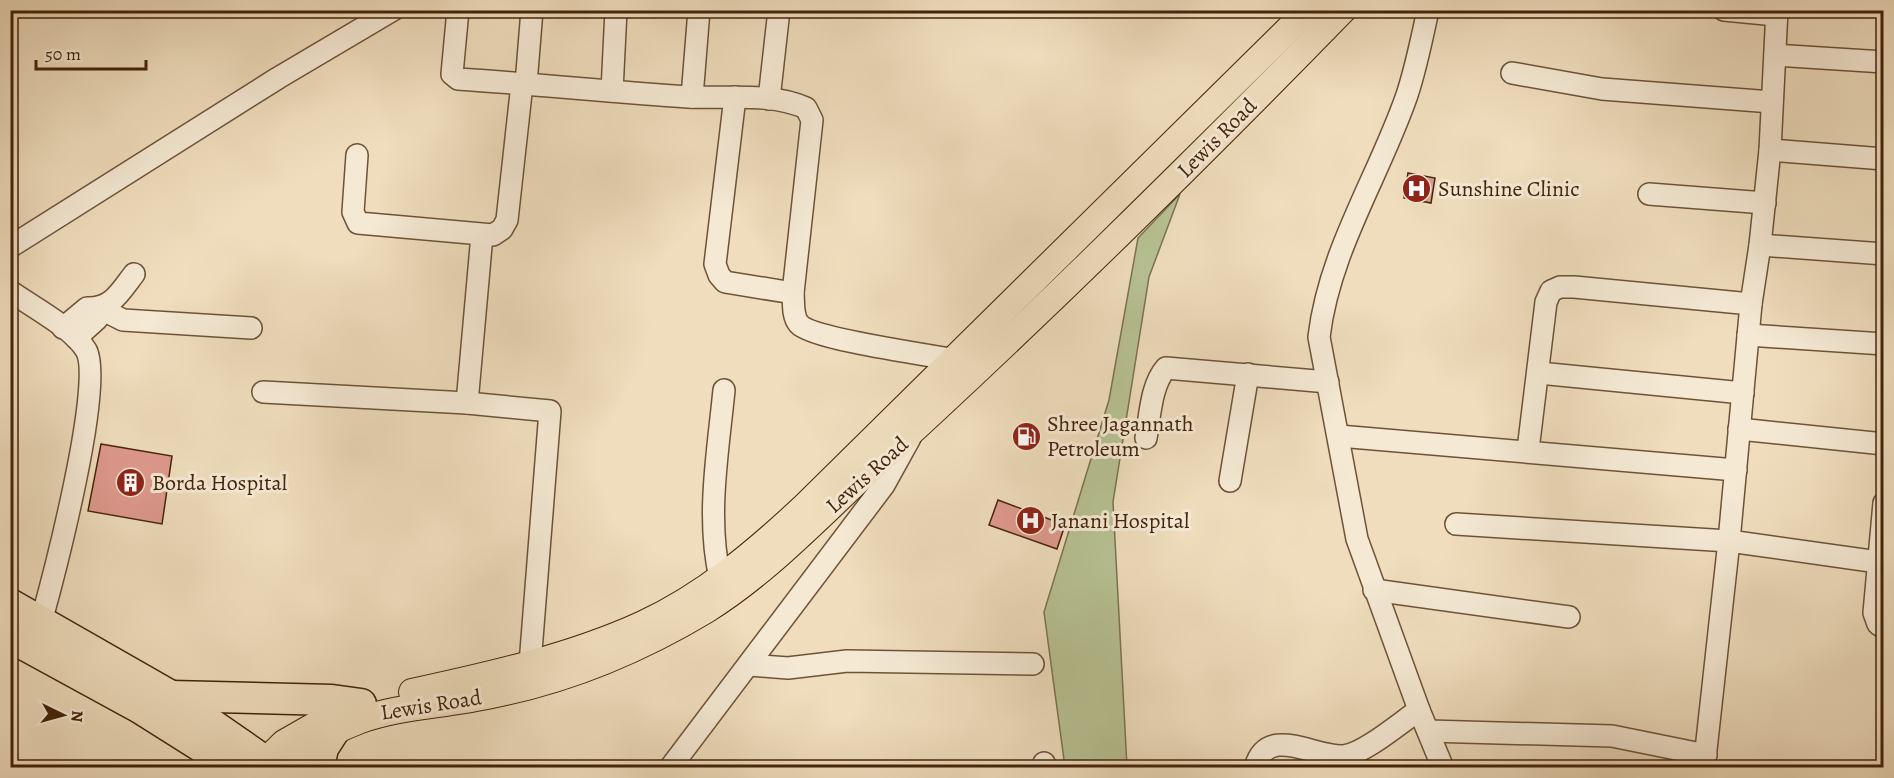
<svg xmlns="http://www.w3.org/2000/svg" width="1894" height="778" viewBox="0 0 1894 778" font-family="Alegreya,serif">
  <rect width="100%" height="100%" fill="#efddbd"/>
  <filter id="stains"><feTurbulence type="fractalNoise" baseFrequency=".00333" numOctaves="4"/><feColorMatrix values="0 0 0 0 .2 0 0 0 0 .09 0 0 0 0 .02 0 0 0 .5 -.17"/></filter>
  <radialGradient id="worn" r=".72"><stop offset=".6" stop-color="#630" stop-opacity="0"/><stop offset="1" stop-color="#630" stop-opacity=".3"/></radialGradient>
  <polygon fill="#b7c293" stroke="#7d724f" stroke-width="1.5" points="1180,194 1149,277 1113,502 1127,767 1065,767 1044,612 1109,400 1138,238"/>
  <g fill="#de998e" stroke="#43230b" stroke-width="1.5">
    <polygon points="1408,173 1435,178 1431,203 1404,198"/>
    <polygon points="101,444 172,456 162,524 88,511"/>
    <polygon points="998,500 1065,525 1057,549 989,525"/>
  </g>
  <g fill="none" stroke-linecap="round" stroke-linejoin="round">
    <defs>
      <g id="minor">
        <path d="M 458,10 L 452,74 L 458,79 C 535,84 611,92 688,97 C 727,99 770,92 806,108 L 812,120 L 793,293 C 794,303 792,316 799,324 C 812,339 929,355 955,360"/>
        <path d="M 1428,10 C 1422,38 1416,68 1407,95 C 1379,176 1329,251 1319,337 L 1357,539 L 1419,710 L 1443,768"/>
        <polyline points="1724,10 1776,15"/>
        <polyline points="1775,55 1884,62"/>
        <polyline points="1512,73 1602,89 1772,102"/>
        <polyline points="526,84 532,10"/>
        <polyline points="612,91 616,10"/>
        <polyline points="692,97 699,10"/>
        <polyline points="735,97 715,264 719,275 725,282 793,293"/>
        <polyline points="769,99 779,10"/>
        <polyline points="1770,150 1884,159"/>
        <polyline points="357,155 353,212 358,223 493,235 502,229 507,220 522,84"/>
        <polyline points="1649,194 1765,203"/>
        <polyline points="1760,245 1884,254"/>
        <polyline points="10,247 278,78 393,10"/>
        <path d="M 10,291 C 31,306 73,328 86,350 C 105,382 53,579 41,622"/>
        <polyline points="99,308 123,320 251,328"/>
        <path d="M 63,328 L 87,308 C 112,309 120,292 134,274"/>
        <polyline points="1748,335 1884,344"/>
        <polyline points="76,338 97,319 99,308"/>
        <polyline points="1539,373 1743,393"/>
        <polyline points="263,392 467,403 550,411 530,664"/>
        <polyline points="467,403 482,235"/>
        <polyline points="1739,429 1884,444"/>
        <polyline points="1339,436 1736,470"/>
        <path d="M 1146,438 C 1150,416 1151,385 1166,368 L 1328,382"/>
        <polyline points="1528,450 1546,302 1551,291 1560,287 1574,287 1751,304"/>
        <polyline points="1230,481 1248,374"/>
        <polyline points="1884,503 1874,613 1878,624 1884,628"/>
        <polyline points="1456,524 1729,541 1878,562"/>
        <path d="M 720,578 C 706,517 718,452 724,390"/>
        <polyline points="1374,590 1569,617"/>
        <polyline points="750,665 788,668 847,661 1033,664"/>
        <polyline points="1428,731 1612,736 1706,755"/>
        <polyline points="670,768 884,485 910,438"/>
        <polyline points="1044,768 1044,763"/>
        <path d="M 1255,768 C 1267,723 1314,758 1344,756 C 1365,753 1400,723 1419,710"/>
        <polyline points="1704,768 1729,541 1751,304 1760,245 1770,150 1777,10"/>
      </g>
      <g id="major">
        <path d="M 412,692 C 490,675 571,657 643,624 C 704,596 757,551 805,506 L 1308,10"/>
        <polyline points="259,768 284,743 326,719"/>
        <path d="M 286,768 C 355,701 411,713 496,694 C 570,679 641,649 706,610 C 765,573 812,523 863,476 C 1028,326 1187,170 1343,10"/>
      </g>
      <g id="highway">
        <polyline points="10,604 171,696 275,768"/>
        <polyline points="10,637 140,708 235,768"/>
        <polyline points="171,696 332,700 361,704"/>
        <polyline points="319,768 323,748 334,731"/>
      </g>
    </defs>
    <use href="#minor" stroke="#6e5238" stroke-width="24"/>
    <use href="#major" stroke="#43230b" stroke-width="28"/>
    <use href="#highway" stroke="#43230b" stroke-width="33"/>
    <use href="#minor" stroke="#f5e9d4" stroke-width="21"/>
    <use href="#major" stroke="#efddbd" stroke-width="26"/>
    <use href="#highway" stroke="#efddbd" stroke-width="30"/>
  </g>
  <defs>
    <symbol id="hospital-disc" viewBox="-11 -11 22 22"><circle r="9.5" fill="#8f2418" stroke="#f5e9d4"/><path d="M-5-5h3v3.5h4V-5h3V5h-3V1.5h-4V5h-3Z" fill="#fff"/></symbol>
    <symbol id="fuel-disc" viewBox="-11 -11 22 22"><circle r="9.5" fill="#8f2418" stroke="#f5e9d4"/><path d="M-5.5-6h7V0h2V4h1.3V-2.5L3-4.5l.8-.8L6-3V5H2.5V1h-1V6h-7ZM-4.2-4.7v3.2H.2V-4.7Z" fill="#fff"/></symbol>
    <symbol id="building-disc" viewBox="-11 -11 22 22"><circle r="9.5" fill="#8f2418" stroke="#f5e9d4"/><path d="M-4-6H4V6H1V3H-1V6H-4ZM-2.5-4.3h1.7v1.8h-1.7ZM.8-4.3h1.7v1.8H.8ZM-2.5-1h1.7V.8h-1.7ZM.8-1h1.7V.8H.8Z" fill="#fff"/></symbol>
  </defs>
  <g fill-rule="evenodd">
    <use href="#hospital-disc" x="1400" y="172" width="33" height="33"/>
    <use href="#fuel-disc" x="1010" y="420" width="33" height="33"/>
    <use href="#building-disc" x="114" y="466" width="33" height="33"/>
    <use href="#hospital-disc" x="1014" y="504" width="33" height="33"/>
  </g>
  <g text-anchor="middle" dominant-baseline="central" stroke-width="6" stroke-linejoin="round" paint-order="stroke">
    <g font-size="22" fill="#43230b" stroke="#f5e9d4">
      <text transform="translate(1217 138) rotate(-45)">Lewis Road</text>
      <text transform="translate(867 475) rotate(-42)">Lewis Road</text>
      <text transform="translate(431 705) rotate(-9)">Lewis Road</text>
    </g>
    <g font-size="22" fill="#43230b" stroke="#f5e9d4" text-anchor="start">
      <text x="1438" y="189">Sunshine Clinic</text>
      <text x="1047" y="424">Shree Jagannath<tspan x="1047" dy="25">Petroleum</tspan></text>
      <text x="152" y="483">Borda Hospital</text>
      <text x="1051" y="521">Janani Hospital</text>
    </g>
  </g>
  <rect width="1894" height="778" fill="none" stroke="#efddbd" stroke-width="36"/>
  <rect x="12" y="12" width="1870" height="754" fill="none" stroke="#43230b" stroke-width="3"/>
  <rect x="18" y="18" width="1858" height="742" fill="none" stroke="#43230b" stroke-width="1.5"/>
  <g transform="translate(63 715) rotate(95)" stroke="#f5e9d4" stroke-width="4.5" paint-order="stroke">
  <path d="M0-4.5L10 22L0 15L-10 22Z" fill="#43230b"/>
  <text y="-9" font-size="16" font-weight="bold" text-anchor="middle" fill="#43230b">N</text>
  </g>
  <path d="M36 60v9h110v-9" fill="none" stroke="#43230b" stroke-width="3"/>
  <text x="45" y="60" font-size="18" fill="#43230b" stroke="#f5e9d4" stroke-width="4.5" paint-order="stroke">50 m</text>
  <rect width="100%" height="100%" filter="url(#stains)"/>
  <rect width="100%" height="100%" fill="url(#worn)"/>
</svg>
